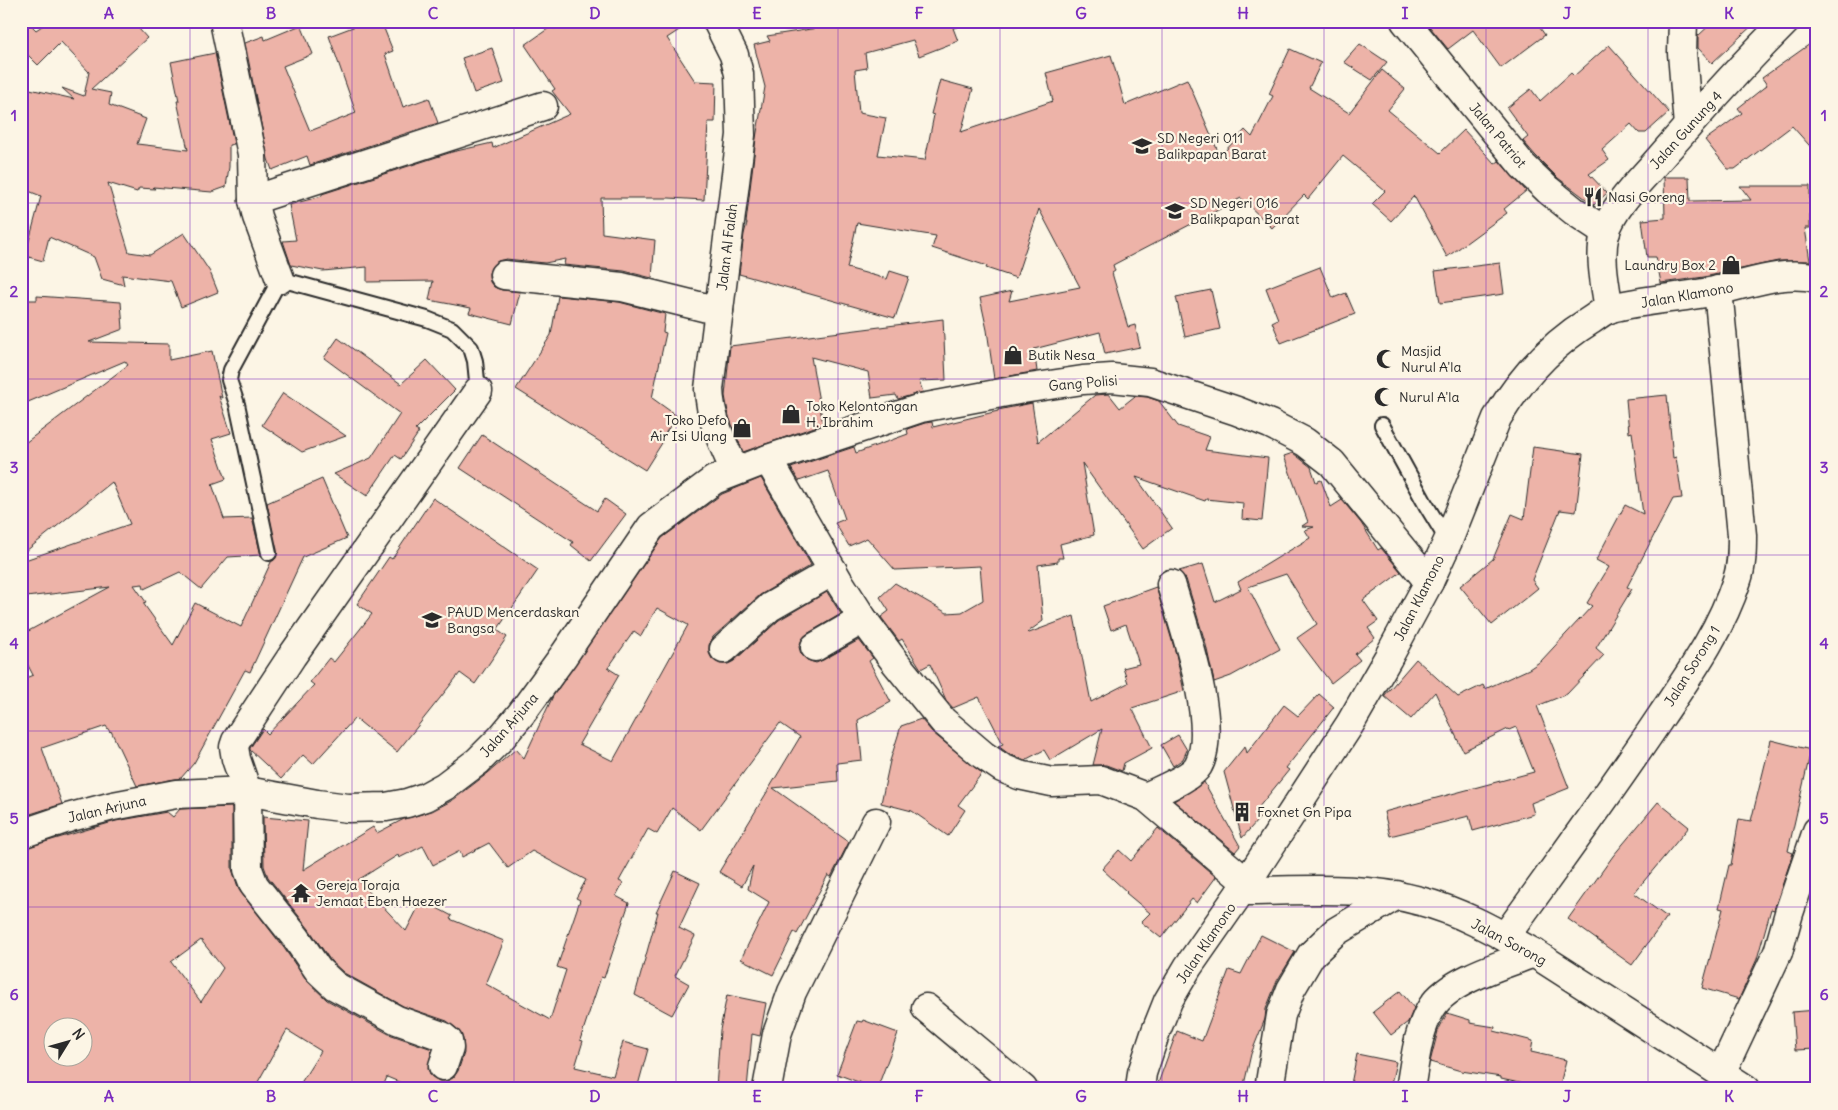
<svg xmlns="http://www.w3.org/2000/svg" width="1838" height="1110" viewBox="0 0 1838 1110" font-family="Delius,sans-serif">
  <rect width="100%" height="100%" fill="#fcf5e5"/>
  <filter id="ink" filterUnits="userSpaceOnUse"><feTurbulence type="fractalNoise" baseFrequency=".02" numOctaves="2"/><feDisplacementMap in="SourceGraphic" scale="10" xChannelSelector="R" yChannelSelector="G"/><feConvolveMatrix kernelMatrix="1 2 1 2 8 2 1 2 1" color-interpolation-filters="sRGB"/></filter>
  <g filter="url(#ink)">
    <g fill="#edb3a8" stroke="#2b2b2b" fill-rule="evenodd">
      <polygon points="21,21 27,21 36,30 45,24 42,21 132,21 147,38 91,89 111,93 109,105 146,119 137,144 188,150 177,101 179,101 171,62 215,53 234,144 229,145 229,167 226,187 212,192 153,187 155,189 139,188 137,192 108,183 129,252 150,255 184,233 210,272 218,292 181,307 171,281 122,275 124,285 102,279 94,257 49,237 43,261 25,256 41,196 21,188 21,87 74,99 62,88 84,96 89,72 61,42 38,65 21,48"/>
      <polygon points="369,21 381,21 393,51 385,54 403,107 429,98 438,123 310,165 307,156 272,170 268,159 245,43 264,36 265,40 301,25 313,54 283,66 310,131 356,113 329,36"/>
      <polygon points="565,21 693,21 667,38 695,81 716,82 715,122 708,122 704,200 669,198 601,198 602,233 655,240 652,278 624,271 564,265 565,259 545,263 506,259 498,261 492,266 489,273 490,282 494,287 502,290 520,292 512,324 469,313 471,308 429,300 433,281 367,282 367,267 323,271 291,265 283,241 296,240 289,205 322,196 322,194 452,152 492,143 493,148 570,114 552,91 555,89 525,45 552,26 554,29"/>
      <polygon points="862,21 956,21 957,27 953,28 958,41 919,56 913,40 865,53 867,68 855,70 859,113 886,118 878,155 925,160 934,115 931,114 940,80 973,89 961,132 1053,101 1046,73 1111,55 1125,105 1187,79 1220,156 1245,130 1252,137 1273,96 1269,94 1290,49 1321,63 1309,88 1349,113 1382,70 1405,89 1388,110 1440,153 1464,130 1495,164 1499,161 1526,191 1504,209 1507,213 1447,257 1414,196 1391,221 1372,204 1385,191 1343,156 1308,199 1304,195 1272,228 1241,198 1113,265 1115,271 1112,273 1128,327 1135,325 1140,347 1105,354 1100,332 1034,349 1037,371 994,379 987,330 980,298 1012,291 1009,301 1080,287 1039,209 1016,278 986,268 987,266 932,248 936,236 857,223 847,268 887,279 890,271 909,277 895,318 739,274 744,234 747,223 746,223 756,138 765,87 754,45 770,41 767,36"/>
      <polygon points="1425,21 1535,21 1545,35 1501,68 1473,30 1448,49"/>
      <polygon points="1714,21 1757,21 1712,63 1698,48 1698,36"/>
      <polygon points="1817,39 1817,154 1792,126 1735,169 1728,169 1705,140 1742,113 1738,108 1767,85 1762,78"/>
      <polygon points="1360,44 1387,62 1372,80 1344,62"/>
      <polygon points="1609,45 1669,112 1646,133 1639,133 1631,124 1602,150 1609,160 1589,174 1607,193 1594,205 1558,178 1535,155 1523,141 1528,137 1507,108 1531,89 1540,101 1571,73 1574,76"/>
      <polygon points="492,48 504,83 474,93 462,58"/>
      <polygon points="1664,177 1689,177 1690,201 1751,200 1740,186 1810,186 1810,228 1805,228 1810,261 1778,261 1704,277 1661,283 1656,257 1647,257 1642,220 1665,218"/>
      <polygon points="1500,263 1504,294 1440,303 1435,271"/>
      <polygon points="1320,267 1333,298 1346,293 1355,314 1281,343 1272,322 1278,319 1266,288"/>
      <polygon points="1211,290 1220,329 1185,337 1176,297"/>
      <polygon points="37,296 121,302 123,329 89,342 169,344 169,360 212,351 222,398 219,396 231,433 212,439 226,479 212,484 224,519 252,518 261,555 228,557 201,589 180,572 144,589 143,584 134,585 146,602 143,603 173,645 195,603 241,627 271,562 275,559 277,555 267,503 322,479 347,538 303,557 250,672 245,670 194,763 181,778 137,786 111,731 110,732 106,726 42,748 62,804 21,817 21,680 33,675 21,652 21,635 110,587 26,597 22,561 130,524 112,482 21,555 21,446 128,365 125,361 21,405 21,300 37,300"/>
      <polygon points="558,296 619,302 665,314 663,332 666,333 652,398 677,416 660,441 662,443 645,470 516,389 551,335"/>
      <polygon points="943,319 946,380 919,381 923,392 898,399 896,395 872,398 868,372 811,357 823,424 743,452 729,417 725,396 730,346"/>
      <polygon points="338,338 401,384 427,360 455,390 415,430 419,432 401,459 395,455 367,496 334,474 371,458 400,414 324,358"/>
      <polygon points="283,393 346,436 302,452 262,425"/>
      <polygon points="1109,394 1120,408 1135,396 1147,397 1159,401 1178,426 1210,437 1205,450 1268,458 1262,521 1242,519 1243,503 1206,499 1205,501 1136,477 1172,528 1143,549 1082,463 1094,535 1060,544 1063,558 1058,558 1058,562 1038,565 1043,621 1028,632 1029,633 1074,616 1091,702 1128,683 1123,668 1139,664 1126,624 1111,630 1103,606 1156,587 1176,654 1184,691 1132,708 1152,748 1124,763 1122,771 1106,765 1093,765 1102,729 1050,760 1044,750 1025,760 1009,754 998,746 1003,744 979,697 953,708 946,700 930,664 921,669 902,639 899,641 881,617 889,611 880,597 895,583 947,613 962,612 983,600 980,566 895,570 867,538 849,546 835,523 845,519 828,471 799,481 791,468 854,447 856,453 908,434 907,429 925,423 932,422 933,427 998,411 998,410 1032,403 1038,442 1095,395"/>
      <polygon points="1667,395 1673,458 1676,457 1682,498 1673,499 1627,587 1632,589 1596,648 1604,655 1567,694 1537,706 1569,788 1531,803 1534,814 1473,831 1469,816 1390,836 1384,812 1534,772 1516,727 1509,730 1508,729 1463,751 1435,692 1411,719 1384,696 1416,659 1458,697 1483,685 1485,689 1529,669 1541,661 1592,606 1587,603 1609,567 1596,560 1625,505 1643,514 1632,432 1629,433 1626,399"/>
      <polygon points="482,435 597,511 605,499 626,514 591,561 571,545 573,542 460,468"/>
      <polygon points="1533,447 1583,454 1576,512 1560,510 1532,580 1538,588 1492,625 1460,586 1493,559 1512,514 1524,519"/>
      <polygon points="1293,453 1311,467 1316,482 1321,480 1331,507 1342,500 1361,523 1378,550 1381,548 1401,572 1363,600 1378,621 1368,628 1375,638 1355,654 1360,660 1331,683 1297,638 1317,624 1286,574 1248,587 1280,649 1231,676 1214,682 1206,645 1186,579 1179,571 1203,564 1215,602 1241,589 1238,582 1310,538 1305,530 1314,527 1302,526 1308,522 1284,456"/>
      <path d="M 761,478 L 811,565 L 760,595 L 713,637 L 709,645 L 709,653 L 712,659 L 720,664 L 728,664 L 734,661 L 779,620 L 827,592 L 841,614 L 807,634 L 802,639 L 799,647 L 801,654 L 807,660 L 816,663 L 823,660 L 859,640 L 873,658 L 869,661 L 891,702 L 858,720 L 862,760 L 837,763 L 838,781 L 773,788 L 849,842 L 831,877 L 828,875 L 797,934 L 794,932 L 773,975 L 741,959 L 769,902 L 748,889 L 753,866 L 742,886 L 719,872 L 800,737 L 780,723 L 701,830 L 672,808 L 657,834 L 648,829 L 619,881 L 623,883 L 616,896 L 629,903 L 604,978 L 601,977 L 580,1040 L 583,1041 L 575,1067 L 613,1076 L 623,1042 L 648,1049 L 637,1089 L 416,1089 L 387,1077 L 382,1089 L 297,1089 L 321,1051 L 287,1030 L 254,1089 L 21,1089 L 21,849 L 116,821 L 167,812 L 173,817 L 180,809 L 232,807 L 232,869 L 239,890 L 284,948 L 305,979 L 327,1000 L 389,1034 L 432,1049 L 428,1069 L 431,1076 L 439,1081 L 447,1081 L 453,1078 L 458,1071 L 464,1053 L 463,1039 L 458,1030 L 447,1021 L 403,1006 L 344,973 L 330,960 L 309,929 L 268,877 L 264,866 L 263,817 L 308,821 L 303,870 L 373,827 L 377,833 L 404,819 L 432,811 L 453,800 L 488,773 L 516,749 L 524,758 L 553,696 L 662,538 L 722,494 ZM 657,608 L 688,625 L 613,761 L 579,744 L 619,675 L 608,668 L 634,631 L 641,636 ZM 489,843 L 508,868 L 532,851 L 586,880 L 576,898 L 580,900 L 557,967 L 566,970 L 550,1020 L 486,984 L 504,941 L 450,919 L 452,916 L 422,900 L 406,931 L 358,880 L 398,855 L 399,858 L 423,846 L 433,865 L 460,851 L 462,857 ZM 201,940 L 223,968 L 201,1002 L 171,962 ZM 52,1028 L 82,1028 L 82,1058 L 52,1058 Z"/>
      <polygon points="433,498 538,570 497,630 507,637 475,684 460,673 397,752 355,718 313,764 303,755 281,779 250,750 250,748 263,729 268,734 314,685 310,682 329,658 334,662 372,614 357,604 389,557 392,559"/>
      <polygon points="1319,694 1334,707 1286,768 1289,770 1258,808 1264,813 1242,838 1224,772 1245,746 1247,753 1284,705 1298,716"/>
      <polygon points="921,719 933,733 982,773 958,805 965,810 948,836 912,811 881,803 890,761 901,726"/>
      <polygon points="1178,735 1187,750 1183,759 1173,766 1161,745"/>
      <polygon points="1771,740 1811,750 1788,851 1793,853 1774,910 1771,909 1757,959 1739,999 1702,988 1723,909 1719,908 1729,865 1731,865 1739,819 1751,821"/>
      <polygon points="1204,782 1240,846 1235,852 1174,801"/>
      <polygon points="1658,802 1689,827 1634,893 1667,917 1632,965 1568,919 1613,856"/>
      <polygon points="1158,828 1216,877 1197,903 1192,899 1161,938 1141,922 1150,913 1126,893 1127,892 1102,869 1119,850 1131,861"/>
      <polygon points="675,871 700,883 679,928 695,936 675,976 689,984 672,1015 635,995 658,912 656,912"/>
      <polygon points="1261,935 1295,952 1277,981 1266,1009 1265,1019 1251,1054 1243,1089 1156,1089 1177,1031 1202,1041 1229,970 1241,974"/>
      <polygon points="1400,991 1414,1008 1408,1022 1391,1035 1373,1012"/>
      <polygon points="727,995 766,1003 760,1036 752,1034 747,1089 716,1089 720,1030"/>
      <polygon points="1817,1010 1817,1049 1795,1050 1792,1012"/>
      <polygon points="1447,1013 1470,1020 1470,1023 1495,1027 1494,1031 1533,1041 1531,1052 1566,1060 1559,1089 1528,1089 1529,1085 1501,1079 1501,1077 1461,1071 1430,1062 1438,1031"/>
      <polygon points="863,1020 898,1033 877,1089 837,1074 857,1021 862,1022"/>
      <polygon points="1357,1054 1396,1062 1390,1089 1350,1089"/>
    </g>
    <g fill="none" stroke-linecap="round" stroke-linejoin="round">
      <defs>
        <g id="lane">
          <polyline points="1382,425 1426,505 1448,541"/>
          <polyline points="269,553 237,404 229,380 231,370 280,279 427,319 452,329 471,348 475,361 478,391"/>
        </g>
        <g id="street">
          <polyline points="224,21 252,154 253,200 257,217 280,279"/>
          <path d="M 717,21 L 734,55 L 739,74 L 741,135 L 709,389 C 710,419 723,444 735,471"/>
          <polyline points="1405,21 1523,166 1548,190 1574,211 1606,232"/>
          <polyline points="1683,21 1682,53 1688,126"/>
          <polyline points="253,200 543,106"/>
          <polyline points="504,275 622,287 719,311"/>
          <polyline points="768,459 838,580 863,619 895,662 943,721 983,755 1002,768 1019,775 1052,782 1101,780 1146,797 1246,882"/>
          <polyline points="815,647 863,619"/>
          <polyline points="724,649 770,607 833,571"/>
          <path d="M 1146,797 C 1159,790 1191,778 1198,766 C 1220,728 1183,625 1171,584"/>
          <polyline points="21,834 71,817 113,806 176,794 247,791 317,804 348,808 386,807 407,803 425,797 445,786 478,761 501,738 521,714 564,655 651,527 714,480 768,459 921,408 1023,389 1083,380 1112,378 1150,382 1237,411 1270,424 1305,442 1332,463 1429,582"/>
          <path d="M 1241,891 C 1300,891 1362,885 1420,901 C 1460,911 1498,933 1534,953 L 1746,1089"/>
          <path d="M 1505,937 C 1558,863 1612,790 1662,715 C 1691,672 1721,630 1737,580 C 1742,566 1742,550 1742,535 L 1718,290"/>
          <polyline points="926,1008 1023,1089"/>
          <polyline points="443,1066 449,1048 448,1041 442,1036 397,1020 335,986 318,970 297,939 254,885 248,869 247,791 236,759 234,747 236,741 292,656 478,391"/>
          <polyline points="1721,1073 1778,952 1789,913 1817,831"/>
          <polyline points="767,1089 777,1034 792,992 876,822"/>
          <polyline points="1269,1089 1281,1015 1291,989 1311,955 1335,932 1397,895"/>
          <path d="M 1410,1089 C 1415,1062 1417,1031 1432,1007 C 1449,980 1505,964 1534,953"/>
        </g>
        <g id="secondary">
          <path d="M 1609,309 C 1605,284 1599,257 1605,233 C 1613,206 1641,180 1659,159 C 1700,112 1742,65 1786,21"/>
          <path d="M 1140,1089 L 1142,1073 L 1156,1031 L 1168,1001 L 1188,967 L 1241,891 L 1350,724 L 1388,658 L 1429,582 L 1448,541 L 1497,418 C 1520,379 1552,344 1591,320 C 1597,316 1604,310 1611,308 C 1646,299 1684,298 1720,290 C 1752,283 1784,270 1817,278"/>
        </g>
      </defs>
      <use href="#lane" stroke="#2b2b2b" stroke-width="18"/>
      <use href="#street" stroke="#2b2b2b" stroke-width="31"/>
      <use href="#secondary" stroke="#2b2b2b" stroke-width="31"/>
      <use href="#lane" stroke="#fcf5e5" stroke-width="14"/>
      <use href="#street" stroke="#fcf5e5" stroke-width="28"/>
      <use href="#secondary" stroke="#fcf5e5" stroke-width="28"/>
    </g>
  </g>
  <path fill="none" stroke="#7b2cbf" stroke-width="1" stroke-opacity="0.55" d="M 190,21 L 190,1089M 352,21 L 352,1089M 514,21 L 514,1089M 676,21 L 676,1089M 838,21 L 838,1089M 1000,21 L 1000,1089M 1162,21 L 1162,1089M 1324,21 L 1324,1089M 1486,21 L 1486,1089M 1648,21 L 1648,1089M 21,203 L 1817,203M 21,379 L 1817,379M 21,555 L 1817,555M 21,731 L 1817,731M 21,907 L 1817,907"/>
  <defs>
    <symbol id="school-bare" viewBox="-9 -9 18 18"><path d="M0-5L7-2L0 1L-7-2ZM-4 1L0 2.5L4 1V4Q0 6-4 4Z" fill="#2b2b2b" stroke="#fcf5e5" stroke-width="2.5" paint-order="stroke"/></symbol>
    <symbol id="restaurant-bare" viewBox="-9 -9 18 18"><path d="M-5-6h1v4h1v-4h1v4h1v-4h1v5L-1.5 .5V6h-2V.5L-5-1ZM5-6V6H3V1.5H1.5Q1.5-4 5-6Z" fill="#2b2b2b" stroke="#fcf5e5" stroke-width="2.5" paint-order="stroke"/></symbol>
    <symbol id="shop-bare" viewBox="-9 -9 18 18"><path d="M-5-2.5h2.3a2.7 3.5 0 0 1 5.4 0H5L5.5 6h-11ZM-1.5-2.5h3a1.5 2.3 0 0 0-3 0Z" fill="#2b2b2b" stroke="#fcf5e5" stroke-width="2.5" paint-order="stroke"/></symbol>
    <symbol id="mosque-bare" viewBox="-9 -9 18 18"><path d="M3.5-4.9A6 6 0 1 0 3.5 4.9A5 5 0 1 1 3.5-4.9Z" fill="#2b2b2b" stroke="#fcf5e5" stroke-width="2.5" paint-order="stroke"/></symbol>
    <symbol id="building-bare" viewBox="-9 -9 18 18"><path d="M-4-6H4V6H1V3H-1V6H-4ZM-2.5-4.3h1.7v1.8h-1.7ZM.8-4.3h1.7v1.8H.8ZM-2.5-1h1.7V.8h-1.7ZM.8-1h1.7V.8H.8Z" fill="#2b2b2b" stroke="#fcf5e5" stroke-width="2.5" paint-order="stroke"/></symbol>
    <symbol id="temple-bare" viewBox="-9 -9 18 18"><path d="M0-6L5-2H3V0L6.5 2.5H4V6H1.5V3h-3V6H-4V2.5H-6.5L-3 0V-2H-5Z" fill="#2b2b2b" stroke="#fcf5e5" stroke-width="2.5" paint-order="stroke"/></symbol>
  </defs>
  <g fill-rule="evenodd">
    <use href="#school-bare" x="1128" y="132" width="28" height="28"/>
    <use href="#restaurant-bare" x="1579" y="183" width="28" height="28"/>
    <use href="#school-bare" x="1161" y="197" width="28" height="28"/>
    <use href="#shop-bare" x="1717" y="251" width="28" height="28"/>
    <use href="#shop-bare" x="999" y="341" width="28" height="28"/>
    <use href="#mosque-bare" x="1372" y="345" width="28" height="28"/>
    <use href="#mosque-bare" x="1370" y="383" width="28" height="28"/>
    <use href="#shop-bare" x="777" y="400" width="28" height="28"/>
    <use href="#shop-bare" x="728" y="414" width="28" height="28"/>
    <use href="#school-bare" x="418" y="606" width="28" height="28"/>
    <use href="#building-bare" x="1228" y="798" width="28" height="28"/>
    <use href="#temple-bare" x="287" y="879" width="28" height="28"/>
  </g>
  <g text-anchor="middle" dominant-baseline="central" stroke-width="4.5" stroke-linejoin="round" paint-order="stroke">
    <g font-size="14" fill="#2b2b2b" stroke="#fcf5e5">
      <text transform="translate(1686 130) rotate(-48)">Jalan Gunung 4</text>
      <text transform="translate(1498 135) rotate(50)">Jalan Patriot</text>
      <text transform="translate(727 247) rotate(-83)">Jalan Al Falah</text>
      <text transform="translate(1687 295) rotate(-10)">Jalan Klamono</text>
      <text transform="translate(1083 383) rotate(-5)">Gang Polisi</text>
      <text transform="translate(1419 598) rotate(-63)">Jalan Klamono</text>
      <text transform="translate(1692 666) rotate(-58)">Jalan Sorong 1</text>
      <text transform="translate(509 725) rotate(-49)">Jalan Arjuna</text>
      <text transform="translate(107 809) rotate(-13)">Jalan Arjuna</text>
      <text transform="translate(1509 942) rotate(28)">Jalan Sorong</text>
      <text transform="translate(1206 943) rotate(-56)">Jalan Klamono</text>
    </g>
    <g font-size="14" fill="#2b2b2b" stroke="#fcf5e5" text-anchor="start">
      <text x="1157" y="138">SD Negeri 011<tspan x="1157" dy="16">Balikpapan Barat</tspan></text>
      <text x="1608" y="197">Nasi Goreng</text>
      <text x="1190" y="203">SD Negeri 016<tspan x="1190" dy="16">Balikpapan Barat</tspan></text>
      <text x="1716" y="265" text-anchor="end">Laundry Box 2</text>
      <text x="1401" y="351">Masjid<tspan x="1401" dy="16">Nurul A'la</tspan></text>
      <text x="1028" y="355">Butik Nesa</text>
      <text x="1399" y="397">Nurul A'la</text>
      <text x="806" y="406">Toko Kelontongan<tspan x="806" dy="16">H. Ibrahim</tspan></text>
      <text x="727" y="420" text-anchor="end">Toko Defo<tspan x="727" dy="16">Air Isi Ulang</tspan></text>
      <text x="447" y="612">PAUD Mencerdaskan<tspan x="447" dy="16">Bangsa</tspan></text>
      <text x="1257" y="812">Foxnet Gn Pipa</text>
      <text x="316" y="885">Gereja Toraja<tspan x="316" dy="16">Jemaat Eben Haezer</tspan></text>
    </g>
  </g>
  <rect width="1838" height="1110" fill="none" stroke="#fcf5e5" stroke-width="55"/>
  <g transform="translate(68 1042) rotate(53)"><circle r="24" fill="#fcf5e5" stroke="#a8a49b"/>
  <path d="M0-4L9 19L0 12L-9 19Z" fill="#2b2b2b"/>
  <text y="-8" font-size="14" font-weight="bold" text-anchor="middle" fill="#2b2b2b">N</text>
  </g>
  <rect x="28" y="28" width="1782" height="1054" fill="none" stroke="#7b2cbf" stroke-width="2"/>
  <g font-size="16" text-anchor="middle" font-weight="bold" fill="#7b2cbf">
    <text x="109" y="19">A</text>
    <text x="271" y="19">B</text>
    <text x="433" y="19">C</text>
    <text x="595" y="19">D</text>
    <text x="757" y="19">E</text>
    <text x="919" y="19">F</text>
    <text x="1081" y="19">G</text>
    <text x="1243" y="19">H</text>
    <text x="1405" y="19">I</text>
    <text x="1567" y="19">J</text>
    <text x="1729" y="19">K</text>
    <text x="14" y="121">1</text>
    <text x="1824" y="121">1</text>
    <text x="14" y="297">2</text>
    <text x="1824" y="297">2</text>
    <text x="14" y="473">3</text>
    <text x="1824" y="473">3</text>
    <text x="14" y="649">4</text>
    <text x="1824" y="649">4</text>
    <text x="14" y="824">5</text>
    <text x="1824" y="824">5</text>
    <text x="14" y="1000">6</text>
    <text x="1824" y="1000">6</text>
    <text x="109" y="1102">A</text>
    <text x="271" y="1102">B</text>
    <text x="433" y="1102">C</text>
    <text x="595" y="1102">D</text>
    <text x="757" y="1102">E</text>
    <text x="919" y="1102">F</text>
    <text x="1081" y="1102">G</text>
    <text x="1243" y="1102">H</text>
    <text x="1405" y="1102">I</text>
    <text x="1567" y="1102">J</text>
    <text x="1729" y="1102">K</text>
  </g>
</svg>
